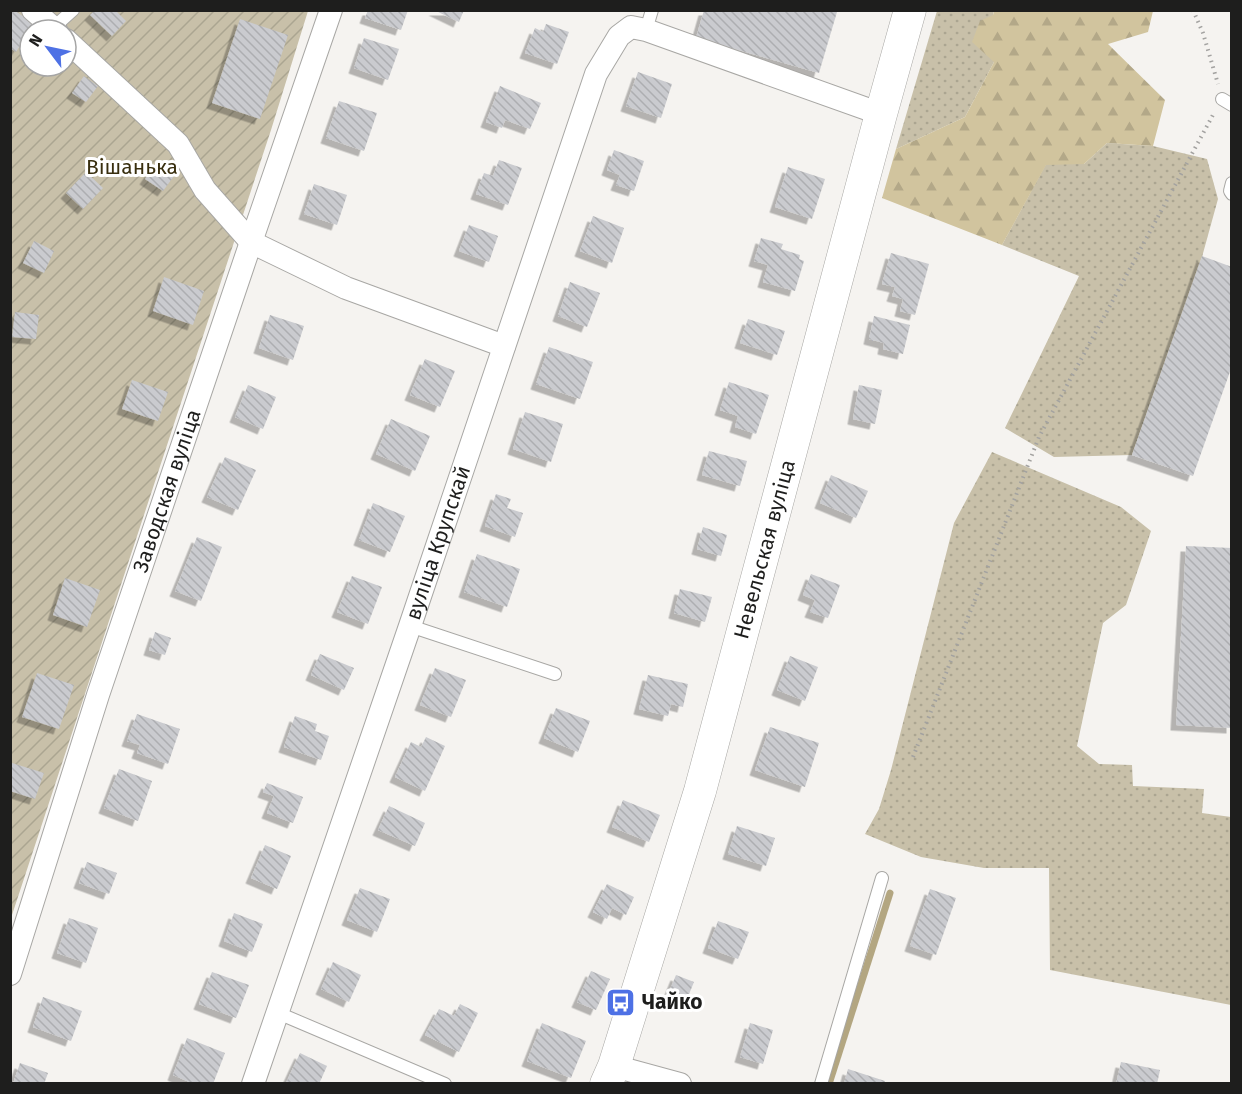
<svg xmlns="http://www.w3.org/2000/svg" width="1242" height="1094" viewBox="0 0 1242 1094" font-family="'Fira Sans',sans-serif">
  <defs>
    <pattern id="grass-dots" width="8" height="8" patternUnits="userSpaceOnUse" patternTransform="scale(1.5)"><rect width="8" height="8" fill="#c8c0a9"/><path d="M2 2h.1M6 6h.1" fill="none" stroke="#aba591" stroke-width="1.8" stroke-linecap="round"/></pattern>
    <pattern id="forest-firs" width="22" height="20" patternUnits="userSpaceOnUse" patternTransform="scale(1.5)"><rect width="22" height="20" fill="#d1c49e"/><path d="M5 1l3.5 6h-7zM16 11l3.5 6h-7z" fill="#b3a888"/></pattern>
    <pattern id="garden-furrows" width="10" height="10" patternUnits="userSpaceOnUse" patternTransform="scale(1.5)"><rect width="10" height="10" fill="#c8c0a9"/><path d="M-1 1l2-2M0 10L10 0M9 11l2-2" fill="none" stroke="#aba591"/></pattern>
    <pattern id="building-back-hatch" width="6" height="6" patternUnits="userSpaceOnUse" patternTransform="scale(1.5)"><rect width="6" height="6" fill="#cacbcf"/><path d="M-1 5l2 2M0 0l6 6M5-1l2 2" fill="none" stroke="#adaeb1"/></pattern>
    <filter id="shadow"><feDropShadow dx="-5.5" dy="5.5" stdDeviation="0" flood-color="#0004"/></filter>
  </defs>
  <rect width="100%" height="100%" fill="#f5f3f0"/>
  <g fill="url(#grass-dots)">
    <polygon points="937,11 994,11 993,14 994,62 965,117 896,149"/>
    <polygon points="1107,143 1153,146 1207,159 1218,199 1202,257 1132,455 1054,457 1005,428 1079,276 1002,245 1046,164 1084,164"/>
    <polygon points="992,452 1121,507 1151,531 1126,605 1103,623 1077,746 1099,764 1132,765 1133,786 1204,789 1202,813 1231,817 1231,1005 1050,970 1049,868 984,868 921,857 865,834 879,809 891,770 954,523"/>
  </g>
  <polygon fill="url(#forest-firs)" points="994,11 1153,11 1148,32 1108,44 1165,100 1153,146 1107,143 1084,164 1046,165 1002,245 882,198 896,149 965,117 994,62 972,42 980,21 993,15"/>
  <path fill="url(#garden-furrows)" fill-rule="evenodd" d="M 11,11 L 308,11 L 271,130 L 11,918 ZM 30,30 L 66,30 L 66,66 L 30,66 Z"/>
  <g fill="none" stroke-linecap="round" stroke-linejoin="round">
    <polyline stroke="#b3a681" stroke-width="7" points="829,1084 890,893"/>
  </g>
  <g fill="url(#building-back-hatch)" filter="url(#shadow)">
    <polygon points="10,10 14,10 34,24 16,52 10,48"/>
    <polygon points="95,10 115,10 126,21 112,36 90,15"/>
    <polygon points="368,10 408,10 401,30 365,18"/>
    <polygon points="434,10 464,10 459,22"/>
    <polygon points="704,10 832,10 837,12 819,73 696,38"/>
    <polygon points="240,19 288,35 260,119 212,103"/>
    <polygon points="546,24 569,32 557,64 525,53 535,28 543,32"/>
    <polygon points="364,38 399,49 388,80 354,68"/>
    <polygon points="638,72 672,84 661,118 626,106"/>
    <polygon points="84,76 98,86 86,102 72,93"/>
    <polygon points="500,86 541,103 530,129 505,120 502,128 486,122"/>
    <polygon points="339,101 377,113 364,151 326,138"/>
    <polygon points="614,150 644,161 634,191 616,185 620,175 607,170"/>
    <polygon points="499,160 522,168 508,205 476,194 484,173 493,176"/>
    <polygon points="156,163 174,176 163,191 145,179"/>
    <polygon points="788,167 825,179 812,219 775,207"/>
    <polygon points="86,172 103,188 83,209 66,193"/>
    <polygon points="314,184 347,195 337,225 304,214"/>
    <polygon points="593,216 624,228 612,263 580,251"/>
    <polygon points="469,225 498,236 489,262 459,251"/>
    <polygon points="761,238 783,244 781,249 800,255 799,259 804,261 795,291 763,282 768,265 754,261"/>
    <polygon points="34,241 54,251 44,273 23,263"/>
    <polygon points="891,253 929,264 915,315 900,311 903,299 892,296 895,287 882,284"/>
    <polygon points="1202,256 1232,267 1232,366 1193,476 1132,455"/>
    <polygon points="164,277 204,291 193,325 153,311"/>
    <polygon points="570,282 600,293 587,327 558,316"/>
    <polygon points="15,312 39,315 36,339 12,337"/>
    <polygon points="270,315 304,326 293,360 259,348"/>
    <polygon points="874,316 910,325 903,354 883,349 884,343 869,339"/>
    <polygon points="748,319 785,331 777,355 740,343"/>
    <polygon points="549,347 593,362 580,399 536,384"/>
    <polygon points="425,359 455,371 440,407 410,395"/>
    <polygon points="132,380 168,392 158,421 122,409"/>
    <polygon points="729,382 769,395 756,434 735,427 738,416 720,410"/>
    <polygon points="248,385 276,397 263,429 235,417"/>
    <polygon points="859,385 882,390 875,424 853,419"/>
    <polygon points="525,412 563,424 551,462 513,449"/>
    <polygon points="391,419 430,436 415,471 376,454"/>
    <polygon points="709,451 747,461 740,486 702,475"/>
    <polygon points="225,457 256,470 238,510 207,497"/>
    <polygon points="831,475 868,491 856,518 820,503"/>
    <polygon points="496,494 511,499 507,508 523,513 515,537 485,526"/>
    <polygon points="373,503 405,516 390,552 359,540"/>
    <polygon points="703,527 727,535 721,556 697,549"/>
    <polygon points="197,537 222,547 201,601 175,591"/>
    <polygon points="1186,546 1232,548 1232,728 1176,725"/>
    <polygon points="477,554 520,569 507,607 464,592"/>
    <polygon points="811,574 840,585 828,618 810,612 815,600 803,595"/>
    <polygon points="352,576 382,587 368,624 337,612"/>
    <polygon points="65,578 100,590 87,627 53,615"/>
    <polygon points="680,589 712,597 705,622 674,613"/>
    <polygon points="155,632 171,638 165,655 149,650"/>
    <polygon points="320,654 354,668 344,690 311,675"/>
    <polygon points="790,656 818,667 805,701 777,690"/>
    <polygon points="435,668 466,680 451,717 420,705"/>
    <polygon points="37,673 74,685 59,729 22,717"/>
    <polygon points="648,675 688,684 683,707 671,704 668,716 639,709"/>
    <polygon points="556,708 590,721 578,752 544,738"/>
    <polygon points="137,714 180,729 168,764 137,753 140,745 127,741"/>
    <polygon points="295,716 317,724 315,731 329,736 321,760 284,747"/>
    <polygon points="770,727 819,743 805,787 755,770"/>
    <polygon points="426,737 445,746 425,791 395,777 411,742 421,747"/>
    <polygon points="12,763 44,773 35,799 10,791 10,768"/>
    <polygon points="119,769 152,781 138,821 104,808"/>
    <polygon points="267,783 303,797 293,823 267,813 274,796 263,792"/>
    <polygon points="623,800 660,815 649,842 612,827"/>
    <polygon points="389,806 425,823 415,846 378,830"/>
    <polygon points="737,826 775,838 766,866 728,854"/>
    <polygon points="265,845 291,856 277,889 251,878"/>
    <polygon points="87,862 117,873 109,894 79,883"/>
    <polygon points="607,884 634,897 626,915 612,908 607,919 593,912"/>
    <polygon points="360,888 390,899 377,932 347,920"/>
    <polygon points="930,889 956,898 936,955 910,946"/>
    <polygon points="234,913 263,924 252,952 224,941"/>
    <polygon points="69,918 98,928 86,963 57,953"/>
    <polygon points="718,921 749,932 738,959 708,948"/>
    <polygon points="333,962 361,975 349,1002 321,989"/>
    <polygon points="591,971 610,979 596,1010 577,1002"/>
    <polygon points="212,972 249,985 236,1018 199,1004"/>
    <polygon points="676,975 694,982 685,1004 667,997"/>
    <polygon points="43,997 82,1011 71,1041 33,1027"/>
    <polygon points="460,1004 478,1013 459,1052 425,1035 439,1009 454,1016"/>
    <polygon points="542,1023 586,1041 571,1078 527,1061"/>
    <polygon points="750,1023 773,1030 763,1064 740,1057"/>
    <polygon points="187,1038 225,1053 213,1084 194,1084 173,1075"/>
    <polygon points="300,1053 327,1066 319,1084 286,1083"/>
    <polygon points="1121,1062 1160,1070 1157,1084 1116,1084"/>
    <polygon points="20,1063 48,1073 44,1084 13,1084"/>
    <polygon points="848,1069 885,1081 884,1084 844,1084"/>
  </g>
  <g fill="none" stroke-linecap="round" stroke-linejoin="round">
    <defs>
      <g id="lane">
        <polyline points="53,28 73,10"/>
        <polyline points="646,30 652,10"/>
        <polyline points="1222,99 1232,105"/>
        <polyline points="1232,183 1230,191 1232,194"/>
        <polyline points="410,626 555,674"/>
        <polyline points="278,1013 445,1084"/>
        <polyline points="821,1084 882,878"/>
      </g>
      <g id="street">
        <polyline points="33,10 56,30"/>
        <polyline points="66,40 178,144 205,190 251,242 346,288 504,346"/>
        <path id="s1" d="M 10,974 L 98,695 L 251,242 L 331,10"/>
        <polyline points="614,1066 680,1084"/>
        <path id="s2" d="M 253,1084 L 410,626 L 596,74 L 619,36 L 631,27 L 646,30 L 881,114"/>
      </g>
      <g id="secondary">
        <path id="s3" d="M 606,1084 L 614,1066 L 700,791 L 881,114 L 910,10"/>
      </g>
    </defs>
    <use href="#lane" stroke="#a8a7a4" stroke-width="14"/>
    <use href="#street" stroke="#a8a7a4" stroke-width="24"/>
    <use href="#secondary" stroke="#a8a7a4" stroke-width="33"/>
    <g stroke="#a3a2a0" stroke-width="4" stroke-dasharray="1.5 4.5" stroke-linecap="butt">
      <polyline points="1193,10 1203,33 1218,84"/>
      <polyline points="913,757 1039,437 1214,113"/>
    </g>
    <use href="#lane" stroke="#fff" stroke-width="12"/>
    <use href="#street" stroke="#fff" stroke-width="22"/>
    <use href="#secondary" stroke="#fff" stroke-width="32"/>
  </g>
  <defs>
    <symbol id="bus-square" viewBox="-11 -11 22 22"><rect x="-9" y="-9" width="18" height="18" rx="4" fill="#4e71e5" stroke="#fff"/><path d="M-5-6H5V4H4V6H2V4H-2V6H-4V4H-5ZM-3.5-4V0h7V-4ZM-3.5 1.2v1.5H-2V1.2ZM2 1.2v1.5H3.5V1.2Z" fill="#fff"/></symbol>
  </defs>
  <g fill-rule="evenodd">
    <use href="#bus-square" x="604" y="986" width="33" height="33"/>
  </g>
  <g text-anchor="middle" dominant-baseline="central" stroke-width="6" stroke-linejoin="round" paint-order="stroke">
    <g font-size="21" fill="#392f0f" stroke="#fff">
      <text x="132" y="167">Вішанька</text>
    </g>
    <g font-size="21" fill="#1e1e1d" stroke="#fff">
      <text stroke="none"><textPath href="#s1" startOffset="508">Заводская вуліца</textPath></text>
      <text stroke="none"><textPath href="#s2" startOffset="572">вуліца Крупскай</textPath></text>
      <text stroke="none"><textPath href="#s3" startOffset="558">Невельская вуліца</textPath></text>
    </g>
    <g font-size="21" font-weight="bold" fill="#1e1e1d" stroke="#fff" text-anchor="start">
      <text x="642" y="1002">Чайко</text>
    </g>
  </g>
  <rect width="1242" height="1094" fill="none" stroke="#1e1e1d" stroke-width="24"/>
  <g transform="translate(48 48) rotate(302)"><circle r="28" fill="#ffffff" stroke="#a5a5a5" stroke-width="1.5"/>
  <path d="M0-4.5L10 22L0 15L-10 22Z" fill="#4e71e5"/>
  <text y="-9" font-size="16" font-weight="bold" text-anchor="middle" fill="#1e1e1d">N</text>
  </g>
</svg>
